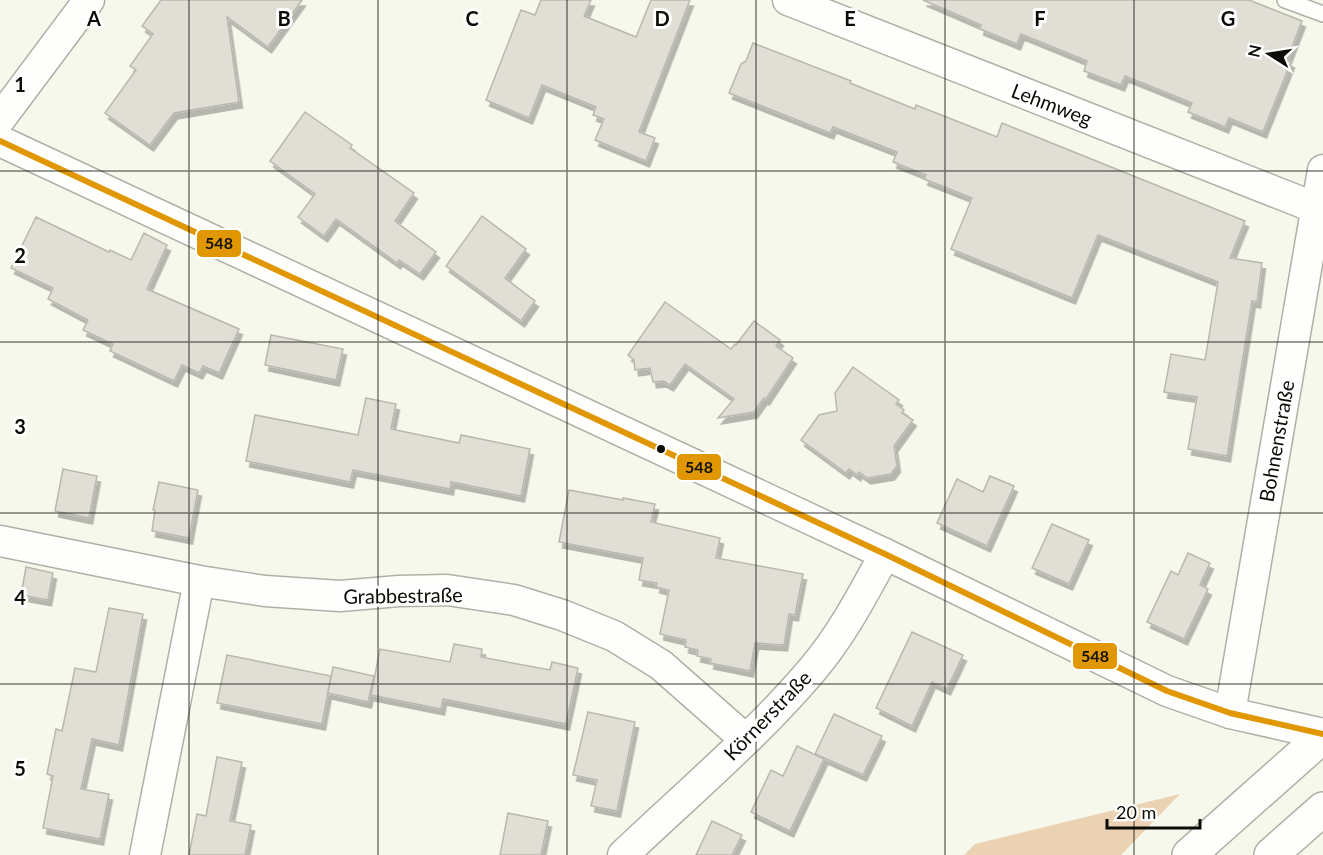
<svg xmlns="http://www.w3.org/2000/svg" width="1323" height="855" viewBox="0 0 1323 855" font-family="Lato,sans-serif">
  <defs>
    <filter id="shadow"><feDropShadow dx="3.5" dy="6" stdDeviation="0" flood-color="#0004"/></filter>
  </defs>
  <rect width="100%" height="100%" fill="#f7f8ec"/>
  <polygon fill="#ead2b2" points="1180,794 1121,855 964,855 975,844"/>
  <g fill="#e0ded5" stroke="#b9b8af" stroke-width="1.5" filter="url(#shadow)">
    <polygon points="161,0 302,0 268,47 227,17 239,102 174,113 150,145 105,113 136,70 130,66 153,34 142,26"/>
    <polygon points="541,0 591,0 584,16 636,37 651,0 690,0 639,132 655,138 646,161 595,140 604,119 593,115 596,107 542,85 529,118 486,100 521,10 535,15"/>
    <polygon points="923,0 1249,0 1302,21 1287,60 1291,62 1263,132 1229,118 1225,127 1188,112 1192,103 1125,76 1121,85 1084,71 1087,61 1021,34 1017,44 980,29 981,25"/>
    <polygon points="753,43 851,81 850,83 915,109 916,105 997,137 1002,123 1245,221 1230,258 1262,263 1257,302 1252,301 1227,456 1188,449 1197,397 1164,392 1171,354 1205,360 1218,282 1098,235 1072,298 951,249 972,198 924,179 926,175 893,162 897,152 833,127 830,133 729,93 741,64 746,61"/>
    <polygon points="305,112 352,145 350,148 414,193 395,221 436,252 420,274 399,260 397,263 336,219 324,236 298,217 315,194 270,161"/>
    <polygon points="482,216 526,249 505,278 535,301 521,321 446,266"/>
    <polygon points="36,217 109,252 110,250 131,260 144,233 167,245 147,289 239,329 219,373 203,366 199,373 182,365 174,381 110,351 113,344 83,330 88,320 48,299 53,288 11,268"/>
    <polygon points="665,302 731,349 735,344 736,345 754,321 780,340 776,346 793,358 766,399 764,398 754,412 718,418 734,399 685,364 670,385 663,381 653,382 650,368 635,370 634,360 628,355"/>
    <polygon points="271,335 343,349 336,380 265,365"/>
    <polygon points="853,367 899,400 896,404 904,410 902,413 913,420 894,446 897,466 891,474 867,478 859,472 857,475 849,469 846,473 801,440 819,415 837,411 835,393"/>
    <polygon points="366,398 396,404 391,429 459,443 461,435 530,449 521,496 451,482 450,489 353,470 350,482 246,461 255,415 358,435"/>
    <polygon points="63,469 97,476 89,518 55,511"/>
    <polygon points="990,476 1014,486 987,546 937,523 957,479 983,492"/>
    <polygon points="159,482 198,490 189,538 152,531 155,510 153,510"/>
    <polygon points="569,490 623,500 623,498 655,504 651,522 720,538 716,558 803,574 795,615 789,614 784,645 755,643 750,671 710,663 711,659 697,656 698,650 685,647 686,640 660,634 669,590 656,587 657,583 639,580 643,558 559,542"/>
    <polygon points="1052,524 1089,540 1069,584 1032,568"/>
    <polygon points="1188,553 1210,563 1200,585 1208,589 1184,639 1147,622 1171,571 1178,575"/>
    <polygon points="26,567 53,573 48,600 21,595"/>
    <polygon points="109,608 143,614 119,745 92,739 81,789 109,794 100,839 43,828 53,776 47,774 56,729 62,731 75,668 96,672"/>
    <polygon points="912,632 963,655 947,689 932,682 912,726 876,708"/>
    <polygon points="454,644 482,649 481,657 550,670 552,662 578,668 566,724 443,699 441,709 371,695 380,649 450,662"/>
    <polygon points="227,655 331,676 322,724 217,703"/>
    <polygon points="333,667 374,676 368,702 328,693"/>
    <polygon points="588,712 635,722 617,811 591,806 597,780 573,775"/>
    <polygon points="834,714 882,736 863,775 815,754"/>
    <polygon points="797,746 824,759 790,831 751,812 771,770 783,776"/>
    <polygon points="217,757 242,762 230,821 251,825 245,855 189,855 197,814 206,816"/>
    <polygon points="508,813 548,821 541,855 500,855"/>
    <polygon points="712,821 742,835 732,855 696,855"/>
  </g>
  <g fill="none" stroke-linecap="round" stroke-linejoin="round">
    <defs>
      <polyline id="service" points="1285,0 1323,14"/>
      <g id="minor">
        <polyline points="788,0 1316,208"/>
        <polyline points="0,119 89,0"/>
        <polyline points="0,141 885,554 1167,691 1230,713 1323,734"/>
        <polyline points="0,541 199,581 145,855"/>
        <polyline points="199,581 265,591 340,596 399,591 447,590 514,600 562,615 614,636 661,665 745,739"/>
        <polyline points="1230,713 1323,170"/>
        <path d="M 623,855 C 686,795 756,736 812,670 C 842,635 863,594 885,554"/>
      </g>
      <g id="motorway">
        <polyline points="1189,855 1323,736"/>
        <polyline points="1271,855 1323,809"/>
      </g>
    </defs>
    <use href="#service" stroke="#b0b0a7" stroke-width="18"/>
    <use href="#minor" stroke="#b0b0a7" stroke-width="33"/>
    <use href="#motorway" stroke="#b0b0a7" stroke-width="36"/>
    <use href="#service" stroke="#fefefc" stroke-width="15"/>
    <use href="#minor" stroke="#fefefc" stroke-width="30"/>
    <use href="#motorway" stroke="#fefefc" stroke-width="33"/>
    <defs>
      <polyline id="bus-1" points="0,141 885,554 1167,691 1230,713 1323,734"/>
    </defs>
    <use href="#bus-1" stroke="#fff" stroke-width="10"/>
    <use href="#bus-1" stroke="#e09701" stroke-width="6"/>
  </g>
  <path fill="none" stroke="#0c0c06" stroke-width="1.5" stroke-opacity="0.55" d="M 189,0 L 189,855M 378,0 L 378,855M 567,0 L 567,855M 756,0 L 756,855M 945,0 L 945,855M 1134,0 L 1134,855M 0,171 L 1323,171M 0,342 L 1323,342M 0,513 L 1323,513M 0,684 L 1323,684"/>
  <circle fill="#0c0c06" stroke="#fff" stroke-width="2" cx="661" cy="449" r="5"/>
  <g text-anchor="middle" dominant-baseline="central" stroke-width="6" stroke-linejoin="round" paint-order="stroke">
    <g font-size="20" fill="#0c0c06" stroke="#fff">
      <text transform="translate(1052 104) rotate(21)">Lehmweg</text>
      <text transform="translate(1276 441) rotate(-80)">Bohnenstraße</text>
      <text transform="translate(403 595) rotate(-1)">Grabbestraße</text>
      <text transform="translate(767 715) rotate(-46)">Körnerstraße</text>
    </g>
  </g>
  <g font-size="20" text-anchor="middle" font-weight="bold" fill="#0c0c06" stroke="#fff" stroke-width="6" stroke-linejoin="round" paint-order="stroke">
    <text x="94" y="26">A</text>
    <text x="284" y="26">B</text>
    <text x="472" y="26">C</text>
    <text x="662" y="26">D</text>
    <text x="850" y="26">E</text>
    <text x="1040" y="26">F</text>
    <text x="1228" y="26">G</text>
    <text x="20" y="92">1</text>
    <text x="20" y="263">2</text>
    <text x="20" y="434">3</text>
    <text x="20" y="605">4</text>
    <text x="20" y="776">5</text>
  </g>
  <g stroke="#fff" stroke-width="2">
    <rect x="196" y="229" width="46" height="29" rx="6" fill="#e09701"/>
    <rect x="676" y="453" width="46" height="28" rx="6" fill="#e09701"/>
    <rect x="1072" y="642" width="46" height="28" rx="6" fill="#e09701"/>
  </g>
  <g font-size="16" text-anchor="middle" font-weight="bold" fill="#111">
    <text x="219" y="249">548</text>
    <text x="699" y="473">548</text>
    <text x="1095" y="662">548</text>
  </g>
  <g transform="translate(1269 54) rotate(282)" stroke="#ffffff" stroke-width="4.5" paint-order="stroke">
  <path d="M0-4.5L10 22L0 15L-10 22Z" fill="#0c0c06"/>
  <text y="-9" font-size="16" font-weight="bold" text-anchor="middle" fill="#0c0c06">N</text>
  </g>
  <path d="M1107 819v9h93v-9" fill="none" stroke="#0c0c06" stroke-width="3"/>
  <text x="1116" y="819" font-size="18" fill="#0c0c06" stroke="#ffffff" stroke-width="4.5" paint-order="stroke">20 m</text>
</svg>
